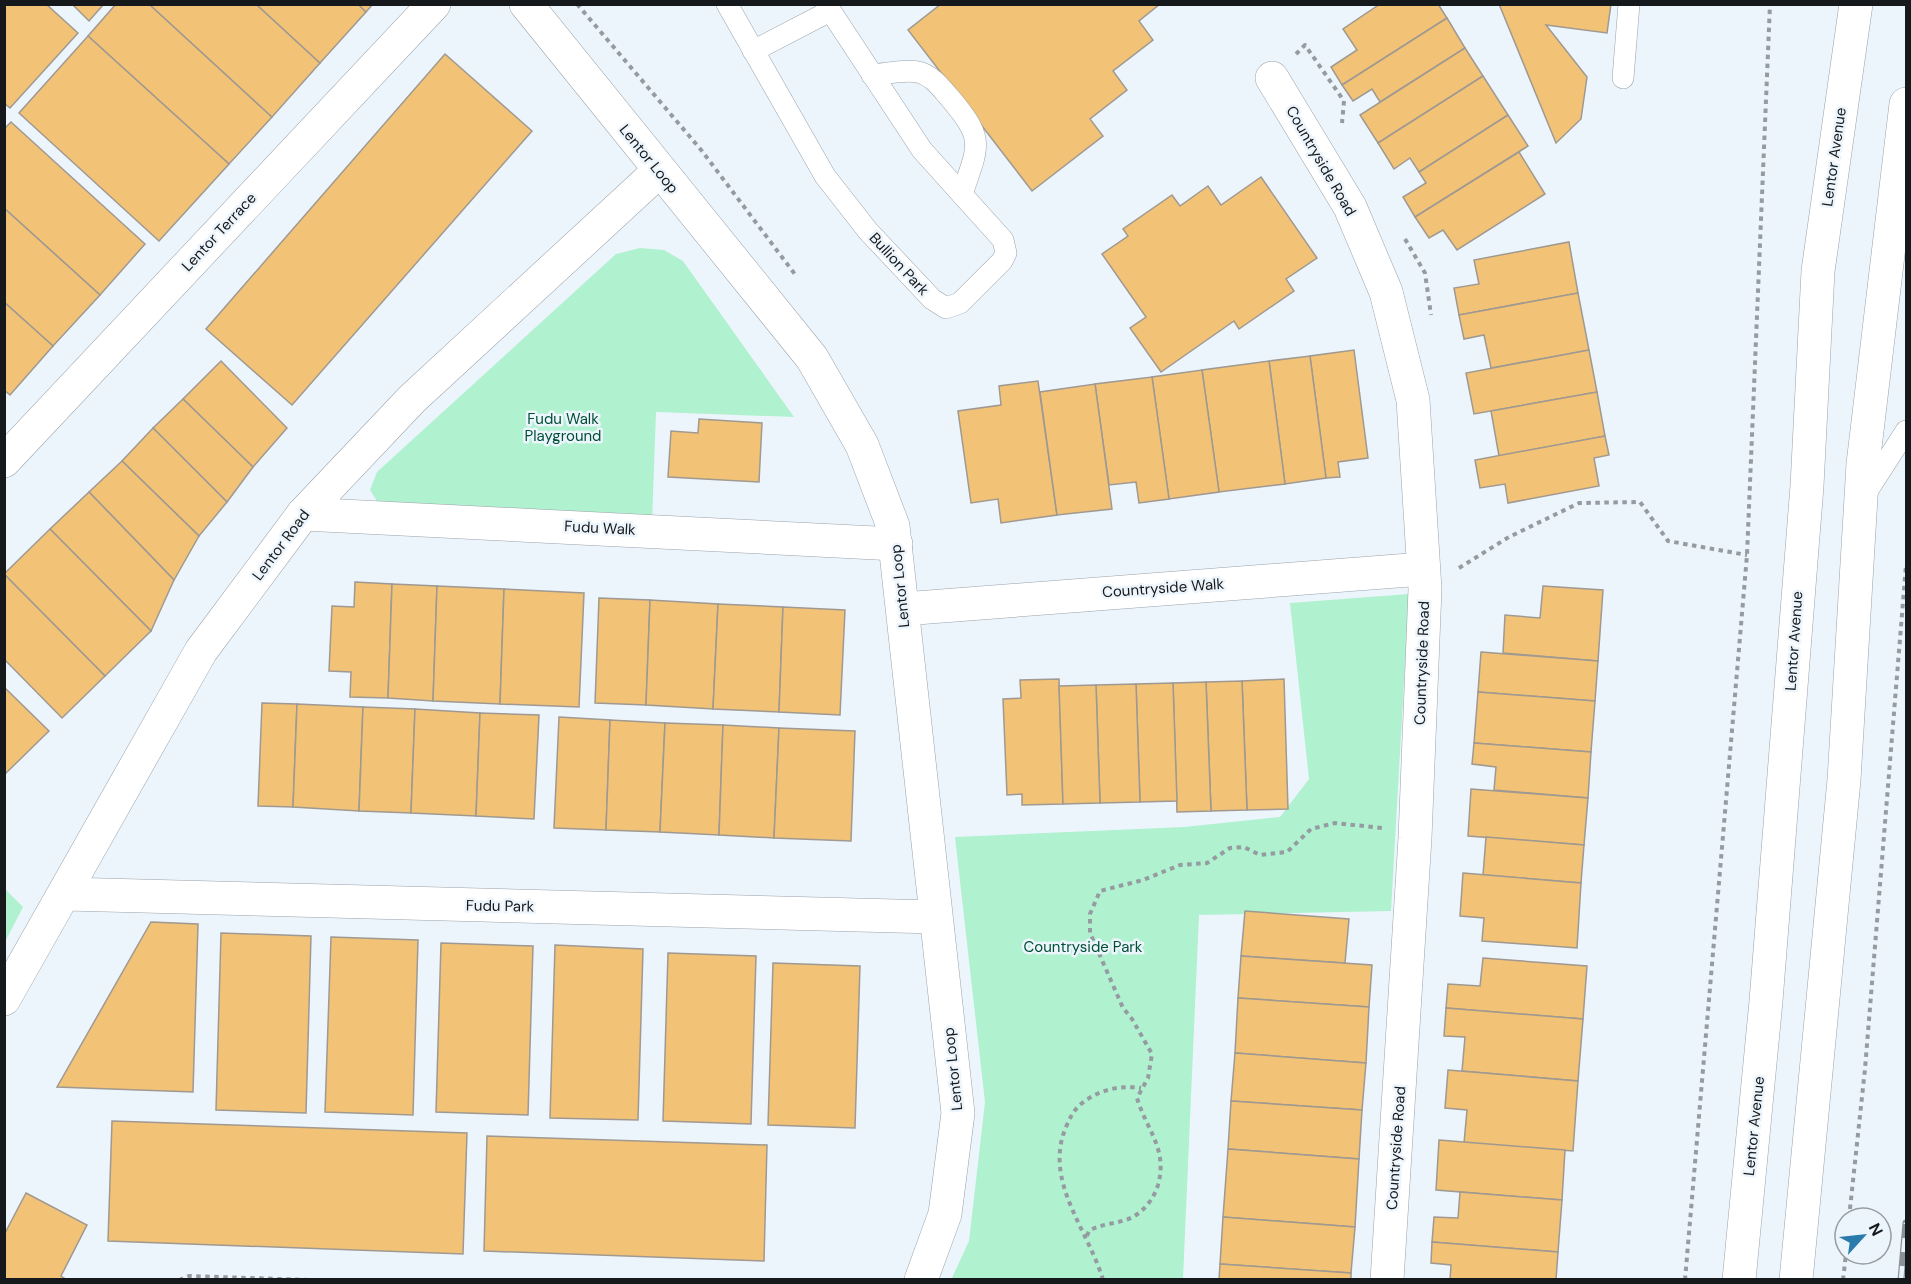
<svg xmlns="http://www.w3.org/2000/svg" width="1911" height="1284" viewBox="0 0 1911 1284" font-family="'DM Sans',sans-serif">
  <rect width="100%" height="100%" fill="#edf5fc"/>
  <g fill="#b0f1d0">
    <polygon points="640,248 664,250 683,261 794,417 656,412 652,523 380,506 370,490 377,472 616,254"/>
    <polygon points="1409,594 1391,911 1199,915 1183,1279 951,1280 969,1241 985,1102 955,837 1184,827 1280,817 1309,779 1290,603"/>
    <polygon points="5,889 23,907 5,942"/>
  </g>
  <g fill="#f2c276" stroke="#9f9991" stroke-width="1.5">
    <polygon points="4,4 46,4 78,33 10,108 4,103"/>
    <polygon points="72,4 104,4 89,21"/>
    <polygon points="116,4 149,4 272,117 229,164 88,36"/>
    <polygon points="149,4 256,4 320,63 272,117"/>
    <polygon points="256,4 358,4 366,12 320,63"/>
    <polygon points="358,4 373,4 366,12"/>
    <polygon points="941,4 1160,4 1139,21 1153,40 1113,71 1127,90 1090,119 1103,136 1032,191 908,30"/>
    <polygon points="1438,4 1447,18 1342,85 1331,67 1357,50 1343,29 1380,4"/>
    <polygon points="1499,4 1611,4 1607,33 1546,25 1587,77 1581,119 1556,143"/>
    <polygon points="1447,18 1465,48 1380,102 1372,89 1353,101 1342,85"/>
    <polygon points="88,36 229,164 159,241 19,113"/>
    <polygon points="1465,48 1483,76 1378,143 1360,115"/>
    <polygon points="445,54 532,131 292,405 206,329"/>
    <polygon points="1483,76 1508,115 1419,172 1410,158 1394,169 1378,143"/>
    <polygon points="1508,115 1528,146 1415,217 1403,197 1426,183 1419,172"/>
    <polygon points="11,122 145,244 100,295 4,208 4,129"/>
    <polygon points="1519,152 1545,194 1457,250 1443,230 1429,238 1415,217"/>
    <polygon points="1261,177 1317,258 1286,279 1294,291 1239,329 1234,321 1161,372 1130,328 1146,317 1102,254 1128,236 1123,229 1172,195 1180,206 1208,186 1221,205"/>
    <polygon points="4,208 100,295 53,346 4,302"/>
    <polygon points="1569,242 1578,293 1459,315 1454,288 1479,284 1474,260"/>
    <polygon points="1578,293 1589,350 1491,368 1484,335 1464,339 1459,315"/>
    <polygon points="4,302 53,346 10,395 4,390"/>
    <polygon points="1354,350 1368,458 1338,462 1340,477 1326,478 1310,356"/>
    <polygon points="1589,350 1597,392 1474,414 1466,373"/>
    <polygon points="1310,356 1326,478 1285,484 1269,361"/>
    <polygon points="221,361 287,428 253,467 183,399"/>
    <polygon points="1269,361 1285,484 1219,492 1202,370"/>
    <polygon points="1202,370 1219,492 1169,499 1152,377"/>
    <polygon points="1152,377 1169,499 1139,503 1136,482 1109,485 1095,384"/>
    <polygon points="1038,381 1057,515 1001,523 998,499 971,503 958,411 1001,405 999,386"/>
    <polygon points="1095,384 1112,509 1057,515 1040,392"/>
    <polygon points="1597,392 1605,436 1499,456 1491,411"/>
    <polygon points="183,399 253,467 227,502 153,428"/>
    <polygon points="699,419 762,423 759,482 668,477 671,431 698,433"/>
    <polygon points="153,428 227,502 199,536 122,461"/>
    <polygon points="1605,436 1609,455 1594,458 1599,486 1508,503 1505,484 1480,488 1475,460"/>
    <polygon points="122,461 199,536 174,580 89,492"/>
    <polygon points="89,492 174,580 151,631 50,529"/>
    <polygon points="50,529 151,631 105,676 4,574"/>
    <polygon points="4,574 105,676 62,718 4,659"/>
    <polygon points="355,582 392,584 388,698 350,697 351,672 329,671 332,606 354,607"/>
    <polygon points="392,584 437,586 433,701 388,698"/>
    <polygon points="437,586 504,589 500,704 433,701"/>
    <polygon points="1543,586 1603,590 1598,661 1503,653 1505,615 1540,618"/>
    <polygon points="504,589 584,593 579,707 500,704"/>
    <polygon points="599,598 650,600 646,705 595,703"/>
    <polygon points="650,600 718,604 713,709 646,705"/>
    <polygon points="718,604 783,607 779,712 713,709"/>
    <polygon points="783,607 845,610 840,715 779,712"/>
    <polygon points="1481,652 1598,661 1595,701 1478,692"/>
    <polygon points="1059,679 1063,804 1022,805 1022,794 1007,795 1003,699 1021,698 1020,680"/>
    <polygon points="1284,679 1288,809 1247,810 1242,681"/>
    <polygon points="1242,681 1247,810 1211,811 1206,682"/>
    <polygon points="1206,682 1211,811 1177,812 1173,683"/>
    <polygon points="1173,683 1177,801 1140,802 1136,684"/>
    <polygon points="1136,684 1140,802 1100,803 1096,685"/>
    <polygon points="1096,685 1100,803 1063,804 1059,686"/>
    <polygon points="4,687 49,731 4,775"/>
    <polygon points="1478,692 1595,701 1591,752 1474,743"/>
    <polygon points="262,703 297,704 293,807 258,806"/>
    <polygon points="297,704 363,707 359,811 293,807"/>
    <polygon points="363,707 415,709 411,813 359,811"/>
    <polygon points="415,709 480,713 476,816 411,813"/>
    <polygon points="480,713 539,715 534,819 476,816"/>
    <polygon points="559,717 610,720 606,830 554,828"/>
    <polygon points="610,720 665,723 660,832 606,830"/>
    <polygon points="665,723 723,725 719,835 660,832"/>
    <polygon points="723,725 779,728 774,838 719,835"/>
    <polygon points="779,728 855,731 851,841 774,838"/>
    <polygon points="1474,743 1591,752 1588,798 1494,790 1496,767 1472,764"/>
    <polygon points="1471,789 1588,798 1584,845 1468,836"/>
    <polygon points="1486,837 1584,845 1581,883 1483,875"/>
    <polygon points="1463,873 1581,883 1577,948 1482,941 1484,918 1460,916"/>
    <polygon points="1245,911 1349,919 1345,963 1241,956"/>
    <polygon points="151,922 198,924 193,1092 57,1087"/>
    <polygon points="221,933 311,936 306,1113 216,1110"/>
    <polygon points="331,937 418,940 413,1115 325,1112"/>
    <polygon points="441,943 533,946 528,1115 436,1112"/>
    <polygon points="555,945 643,949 638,1120 550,1118"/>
    <polygon points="668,953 756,956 751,1124 663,1121"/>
    <polygon points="1241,956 1372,965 1369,1007 1238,998"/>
    <polygon points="1483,958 1587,966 1583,1019 1446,1008 1448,984 1480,986"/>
    <polygon points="773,963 860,966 855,1128 768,1125"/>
    <polygon points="1238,998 1369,1007 1366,1063 1235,1053"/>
    <polygon points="1446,1008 1583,1019 1578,1081 1462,1071 1465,1037 1444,1036"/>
    <polygon points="1235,1053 1366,1063 1362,1110 1231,1101"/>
    <polygon points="1448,1070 1578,1081 1573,1151 1464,1143 1467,1110 1445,1108"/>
    <polygon points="1231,1101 1362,1110 1359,1159 1228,1149"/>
    <polygon points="112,1121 467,1133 463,1254 108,1241"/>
    <polygon points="487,1136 767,1145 764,1261 484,1251"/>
    <polygon points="1439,1140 1565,1150 1562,1200 1436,1190"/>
    <polygon points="1228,1149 1359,1159 1355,1227 1223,1217"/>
    <polygon points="1460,1192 1562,1200 1558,1252 1432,1242 1434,1217 1458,1218"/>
    <polygon points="26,1193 87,1225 61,1276 67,1280 4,1280 4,1235"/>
    <polygon points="1223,1217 1355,1227 1351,1273 1220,1264"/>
    <polygon points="1432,1242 1558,1252 1556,1280 1450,1280 1451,1265 1431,1263"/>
    <polygon points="1220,1264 1351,1273 1351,1280 1219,1280"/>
  </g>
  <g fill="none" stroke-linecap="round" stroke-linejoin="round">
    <defs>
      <g id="lane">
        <polyline points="727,4 825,176 868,231 932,299 946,308 960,303 1002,261 1006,253 1003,240 922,150 826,4"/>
        <polyline points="753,51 830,11"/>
        <path d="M 872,75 C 886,74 905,69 918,72 C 932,75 941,88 950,98 C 985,140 979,144 962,194"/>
        <polyline points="1623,78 1629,4"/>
        <polyline points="1864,496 1906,431"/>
      </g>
      <g id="street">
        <polyline points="526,4 812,358 862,445 893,526 958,1113 945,1214 921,1280"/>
        <polyline points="1272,78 1350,207 1386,292 1413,400 1425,589 1415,838 1387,1280"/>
        <polyline points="4,461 434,4"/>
        <polyline points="303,514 896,544"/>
        <polyline points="903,609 1423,569"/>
        <polyline points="66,894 935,917"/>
        <polyline points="4,999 201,651 303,514 412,399 659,171"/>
      </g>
      <g id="primary">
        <polyline points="1739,1280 1766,1001 1807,486 1818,271 1856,4"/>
        <polyline points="1796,1280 1844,780 1863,464 1906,104"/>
      </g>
    </defs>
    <use href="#lane" stroke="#9ba2a9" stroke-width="22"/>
    <use href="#street" stroke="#9ba2a9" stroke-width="34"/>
    <use href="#primary" stroke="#9ba2a9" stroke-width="34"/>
    <g stroke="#959ba0" stroke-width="4" stroke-dasharray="4.5 4.5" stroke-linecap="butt">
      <polyline points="577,4 702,151 797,277"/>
      <polyline points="1296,54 1305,45 1344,101 1342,123"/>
      <polyline points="1405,239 1425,273 1431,315"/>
      <polyline points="1459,568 1509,537 1579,503 1640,502 1668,541 1747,555"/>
      <polyline points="1849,1218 1865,1069 1906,565"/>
      <path d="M 1087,1236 L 1089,1231 C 1102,1223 1119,1224 1133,1217 C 1145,1210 1154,1198 1158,1185 C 1168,1149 1147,1131 1137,1098 L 1148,1078 L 1152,1054 L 1132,1019 L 1123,1008 L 1090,933 L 1090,914 L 1100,891 L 1143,880 L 1180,865 L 1207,863 L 1230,848 L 1244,847 L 1260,855 L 1287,852 L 1311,829 L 1335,823 L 1382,828"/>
      <polyline points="179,1280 189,1276 310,1280"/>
      <path d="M 1103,1280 C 1088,1229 1043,1181 1066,1127 C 1070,1118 1073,1111 1081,1104 C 1098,1090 1119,1085 1141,1088"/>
      <polyline points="1685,1280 1747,555 1770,4"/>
      <polyline points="1843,1280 1846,1254"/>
    </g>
    <use href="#lane" stroke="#fff" stroke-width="21"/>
    <use href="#street" stroke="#fff" stroke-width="33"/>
    <use href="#primary" stroke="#fff" stroke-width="33"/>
    <defs>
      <polyline id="rail" points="1901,1280 1906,1223"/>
    </defs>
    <use href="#rail" stroke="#8c9197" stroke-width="7"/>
    <use href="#rail" stroke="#edf5fc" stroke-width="4.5" stroke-dasharray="14" stroke-linecap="butt"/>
  </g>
  <g text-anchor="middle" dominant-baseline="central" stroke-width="5" stroke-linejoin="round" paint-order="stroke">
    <g font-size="15" fill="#16191c" stroke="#edf5fc">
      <text transform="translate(1834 157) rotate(-82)">Lentor Avenue</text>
      <text transform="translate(649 159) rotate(51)">Lentor Loop</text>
      <text transform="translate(1321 161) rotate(60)">Countryside Road</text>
      <text transform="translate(219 232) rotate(-47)">Lentor Terrace</text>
      <text transform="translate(899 264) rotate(47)">Bullion Park</text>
      <text transform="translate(600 528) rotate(3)">Fudu Walk</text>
      <text transform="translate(281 545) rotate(-53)">Lentor Road</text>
      <text transform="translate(900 586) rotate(-96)">Lentor Loop</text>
      <text transform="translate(1163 588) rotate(-4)">Countryside Walk</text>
      <text transform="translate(1794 641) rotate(-86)">Lentor Avenue</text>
      <text transform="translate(1422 663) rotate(-88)">Countryside Road</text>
      <text transform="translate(500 906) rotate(1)">Fudu Park</text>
      <text transform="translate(953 1069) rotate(-96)">Lentor Loop</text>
      <text transform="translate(1754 1126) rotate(-84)">Lentor Avenue</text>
      <text transform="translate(1396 1148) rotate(-86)">Countryside Road</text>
    </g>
    <g font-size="15" fill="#004f34" stroke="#edf5fc">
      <text x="563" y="419">Fudu Walk<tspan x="563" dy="17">Playground</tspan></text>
      <text x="1083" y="947">Countryside Park</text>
    </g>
  </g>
  <rect width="1911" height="1284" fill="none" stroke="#16191c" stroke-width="12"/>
  <g transform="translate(1863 1236) rotate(63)"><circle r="28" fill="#edf5fc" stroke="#979da2" stroke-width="1.5"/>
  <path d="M0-4.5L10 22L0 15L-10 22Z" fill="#297bab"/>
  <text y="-9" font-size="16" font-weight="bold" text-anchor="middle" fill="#16191c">N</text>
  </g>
</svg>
